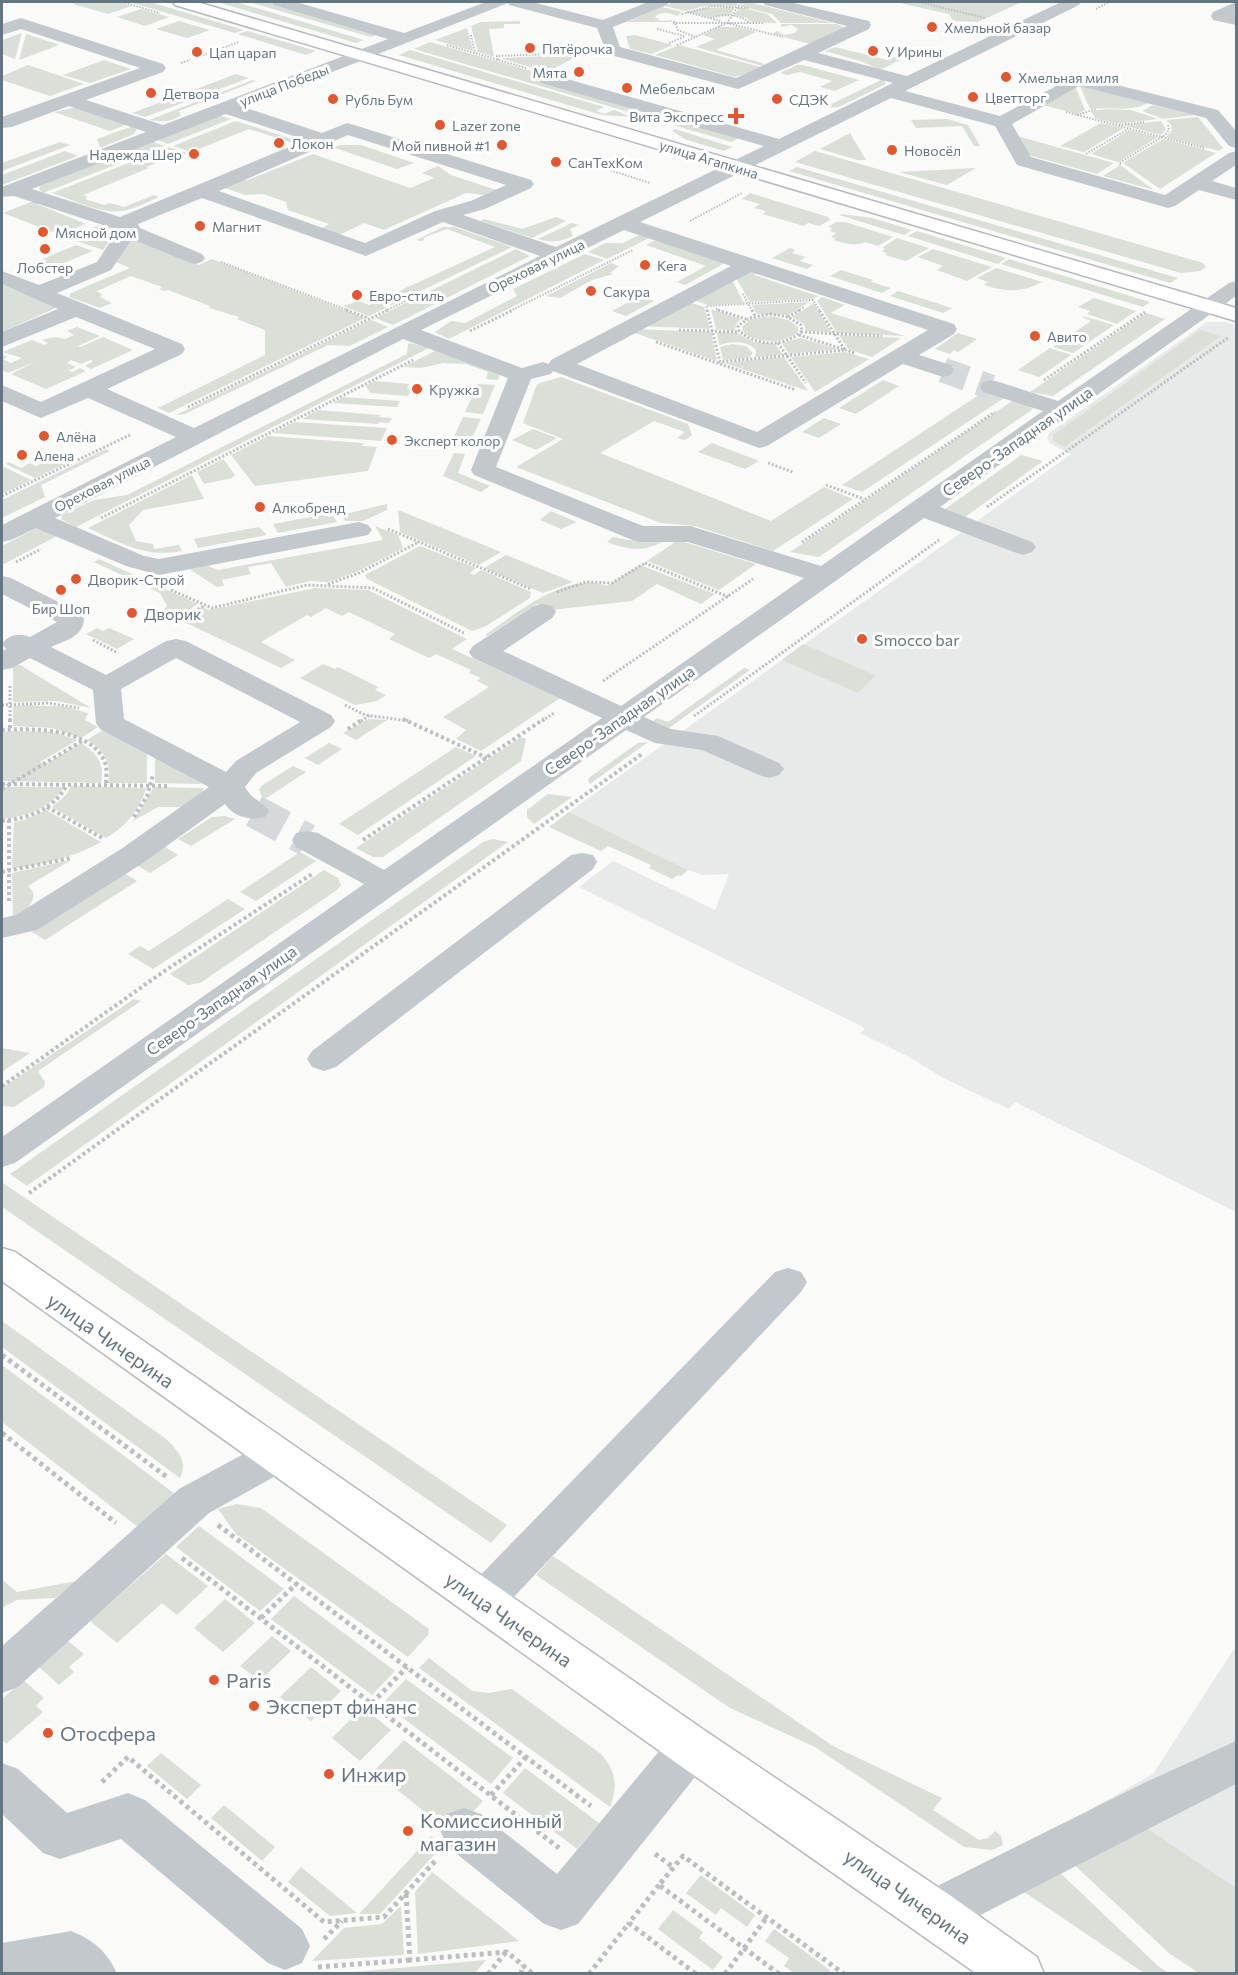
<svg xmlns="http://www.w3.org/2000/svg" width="1238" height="1975" viewBox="0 0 1238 1975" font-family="Commissioner,sans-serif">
  <rect width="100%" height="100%" fill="#fafaf8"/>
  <g fill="#e8e9e9">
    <polygon points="1207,322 1226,322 1236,326 1236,1212 1015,1102 1009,1109 945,1079 909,1057 860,1033 865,1028 579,887 613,861 715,910 729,874 703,875 688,870 569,812 1071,454 1051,444 1047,438 1049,433"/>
    <polygon points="1236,1646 1236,1973 1223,1973 1038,1839 1153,1774"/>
  </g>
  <g fill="#dadfd7">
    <polygon points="79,2 117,2 132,6 108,14 73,4"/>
    <polygon points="129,2 150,2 244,30 235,33"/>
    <polygon points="217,2 236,2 364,40 356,43"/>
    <polygon points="249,2 274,2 381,33 371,37"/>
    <polygon points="674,2 739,2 736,6 705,6 685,11 665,6"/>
    <polygon points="743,2 749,2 833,23 781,23 772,14 740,6"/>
    <polygon points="895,2 1022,2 978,22 953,21 949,14"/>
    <path d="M 662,7 L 682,12 L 677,16 C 669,12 661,11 655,17 L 661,21 L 673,20 L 671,22 L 626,22 Z"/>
    <polygon points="735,7 730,15 708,17 688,12 705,8"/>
    <polygon points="740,7 767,14 777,23 752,22 747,18 734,15"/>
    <polygon points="141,9 169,17 145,26 117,17"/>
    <polygon points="179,21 210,30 187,38 156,29"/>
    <polygon points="520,21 520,24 504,24 504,28 489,29 494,57 478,52 471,26 481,22"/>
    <polygon points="781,24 837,24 846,28 810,44 773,34 777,31 784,35 795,33 798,29 791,25 781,27"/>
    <polygon points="719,27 738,27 756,32 716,50 762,63 766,67 696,47 715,39 703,35"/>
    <polygon points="467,28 473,51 435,40"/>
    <polygon points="247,31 316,51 306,55 238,34"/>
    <polygon points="22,33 15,59 2,54 2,40"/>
    <polygon points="26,34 57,44 59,45 19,60"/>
    <polygon points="635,35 673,45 651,54 630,49 626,36"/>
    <polygon points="430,42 549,76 739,138 731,142 414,49"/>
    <polygon points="679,45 764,68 735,77 655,55"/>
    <polygon points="835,47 888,60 904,53 911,55 880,70 863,62 825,51"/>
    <polygon points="410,50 604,107 596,111 604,114 614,110 632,117 602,115 399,55"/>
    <polygon points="580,55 547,72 500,58 501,58"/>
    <polygon points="104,60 131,69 90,83 63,75"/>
    <polygon points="28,65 84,84 50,96 2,80 2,76"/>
    <polygon points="797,65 803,65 859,80 835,91 820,87 832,81 800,72 787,75 780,73"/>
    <polygon points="236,74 249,78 145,117 132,113"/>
    <polygon points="883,79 886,84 839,107 823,108"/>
    <path d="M 253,80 L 256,81 L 179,111 L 181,115 C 172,122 161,122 149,120 Z"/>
    <polygon points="1075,86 1085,110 1077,114 1043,105"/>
    <path d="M 1080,86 L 1148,103 C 1131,113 1110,106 1090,109 Z"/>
    <polygon points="1153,105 1195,115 1163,119 1142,111"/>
    <polygon points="77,107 128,124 110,131 54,112"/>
    <polygon points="1107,109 1131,110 1158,119 1116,124 1095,118 1091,111"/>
    <polygon points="218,115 231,119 168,144 155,139"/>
    <polygon points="1198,117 1223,148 1219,151 1166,137 1172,130 1171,125 1166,120"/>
    <polygon points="947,119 968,125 980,146 974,146 962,126 916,128 911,120"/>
    <polygon points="236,121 295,140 296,144 249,129 191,152 173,146"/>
    <polygon points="1161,121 1166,129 1161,135 1123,125"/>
    <polygon points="1101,123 1124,128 1084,152 1060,146"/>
    <polygon points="133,126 137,129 134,134 100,148 97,139"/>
    <polygon points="675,129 732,147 724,151 687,140 672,131"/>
    <polygon points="1129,130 1158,137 1118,162 1091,154"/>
    <polygon points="850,133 866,160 858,160 820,149"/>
    <polygon points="1017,136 1114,163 1097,174 1028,155"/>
    <polygon points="1163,139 1169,140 1216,153 1160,189 1123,163"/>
    <polygon points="151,141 164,146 43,193 39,189 40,186"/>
    <polygon points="60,142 70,145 2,171 2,163"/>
    <polygon points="342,145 361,145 414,163 397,169 332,147"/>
    <path d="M 169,147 L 187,153 C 173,159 160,161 146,167 L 149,168 L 83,195 L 88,197 L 85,199 L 104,205 L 110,203 L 124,207 L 154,195 L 159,197 C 147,202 135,209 122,211 C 101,214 73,200 52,193 Z"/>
    <polygon points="65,151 78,156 2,185 2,175"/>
    <polygon points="815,151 1203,263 1206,267 1200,271 1181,273 795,162"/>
    <polygon points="313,154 410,188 434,178 422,173 438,166 451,175 496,190 485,195 466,193 384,230 364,223 339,235 321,229 329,224 288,210 286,202 263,194 245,195 219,186 236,179 248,180"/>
    <polygon points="1120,165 1154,190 1103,176"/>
    <polygon points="797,167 1178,278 1170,283 789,171"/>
    <polygon points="976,168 947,185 899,172"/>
    <polygon points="750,193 828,217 830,220 819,226 808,223 804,226 763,214 766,211 754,208 760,204 742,199"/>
    <polygon points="36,200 41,202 37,204 86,224 60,235 3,213"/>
    <polygon points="842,214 872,218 912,230 904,235 839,215"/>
    <polygon points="556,217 566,221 532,238 481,221 484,219 522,229"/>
    <path d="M 836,222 L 845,222 L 893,237 L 878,246 L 865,242 C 857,247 842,243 834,240 L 836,239 L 831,237 L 836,233 L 830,231 L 832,228 L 828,227 Z"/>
    <path d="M 572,223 L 579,225 L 570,229 L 573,236 C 560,242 552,243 538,239 Z"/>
    <polygon points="103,224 119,228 103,250 68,238"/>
    <polygon points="443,227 454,227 512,247 369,316 343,306 359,301 369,305 495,247 447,229 423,238 425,240 421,241 416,240"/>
    <polygon points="917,231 1006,258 998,264 908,236"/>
    <polygon points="641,234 651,237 607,259 588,252 605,243 623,243"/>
    <polygon points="897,238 929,248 906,261 885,255 887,254 882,251 885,249 883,247"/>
    <polygon points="135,239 199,265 212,259 365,318 169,413 158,408 265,355 265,330 237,319 239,317 209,308 210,306 168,290 164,291 159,289 162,287 131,276 97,291 102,295 100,297 112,303 100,308 69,297 71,293 130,268 116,262 127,240"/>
    <polygon points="658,239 723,262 723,264 685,285 677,282 706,266 646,245"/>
    <polygon points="76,245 93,251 47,270 31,264"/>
    <polygon points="790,248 795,250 792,253 806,257 800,261 813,265 807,269 772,258"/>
    <polygon points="516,249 530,256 393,325 375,318"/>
    <polygon points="933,249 992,267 967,281 937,270 943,266 918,257"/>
    <polygon points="585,254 604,260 449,339 435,332 451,321 465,323 517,296 513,289"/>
    <polygon points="1009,259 1150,302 1143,307 1001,264"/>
    <polygon points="611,263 619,266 610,273 613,274 592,280 560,298 546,296"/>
    <path d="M 996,268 L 1042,282 C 1022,293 1005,292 984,285 L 988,282 L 977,278 Z"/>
    <polygon points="841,270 873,280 871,282 891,288 882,293 830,276"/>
    <polygon points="761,271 754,275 818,296 813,299 750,302 735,276 743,272"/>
    <polygon points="731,278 744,303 708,305 690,299"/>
    <polygon points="2,284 58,307 2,332"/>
    <polygon points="898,291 952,308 943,313 890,296"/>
    <polygon points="640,296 654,301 626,316 612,311"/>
    <polygon points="822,297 845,305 831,313 905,336 837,333 817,301"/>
    <polygon points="1094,298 1136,311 1117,324 1087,314 1090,311 1078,307"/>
    <polygon points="686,301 704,307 710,329 638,326"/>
    <polygon points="809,302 788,315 757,314 752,305"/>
    <polygon points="814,303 831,332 806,331 804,324 792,317"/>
    <polygon points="711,309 741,319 736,324 735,331 716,329"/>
    <polygon points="1146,313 1165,319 1053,396 1030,392"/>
    <path d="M 771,316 L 788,320 L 798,327 L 798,332 C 784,345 757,343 743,332 L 742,327 L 750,319 Z"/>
    <polygon points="1083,316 1114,325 1073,353 1053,347 1091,321 1082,317"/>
    <polygon points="371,320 388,327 350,346 328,345 185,414 176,415"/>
    <path d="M 77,327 L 100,336 L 78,346 L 80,347 L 103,337 L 133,350 L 91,369 L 85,366 L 93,361 L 90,360 L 81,364 L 71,360 L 67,363 L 76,367 L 68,371 L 72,372 L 80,368 L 86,371 L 46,389 L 11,374 L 35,362 L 8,373 L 2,370 L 2,355 L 7,357 L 3,359 L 11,363 L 22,358 L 3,352 L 32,340 L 45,345 L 48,343 L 42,340 C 51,337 56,336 65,339 L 74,335 L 67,331 Z"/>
    <polygon points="632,329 711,332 717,361 635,333"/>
    <polygon points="1200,330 1221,336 1064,447 1053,441 1053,435"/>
    <path d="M 717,332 L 737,333 L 754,342 L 775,344 L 783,355 L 755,357 L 756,350 C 747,340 732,341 719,345 Z"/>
    <polygon points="958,333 977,339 958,352 954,350 950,354 935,349"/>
    <polygon points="839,335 901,338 872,357 848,349"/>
    <polygon points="800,338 838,349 789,354 782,343"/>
    <polygon points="410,343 429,348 76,527 61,519 62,515 94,500 127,495 407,354 408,344"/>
    <polygon points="732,344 746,346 753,353 749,358 723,360 720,347"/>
    <polygon points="1050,348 1071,355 1039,377 1018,370"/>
    <polygon points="435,351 500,374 498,380 486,379 488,372 466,364 443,363 421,368 403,367"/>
    <polygon points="845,352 869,359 815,392 791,357"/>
    <polygon points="784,357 808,391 724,363"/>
    <polygon points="561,377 688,424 692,435 685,440 677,438 685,432 654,421 600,453 771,521 824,487 853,499 773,551 695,526 661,523 516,467 563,439 523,423 537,384"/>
    <polygon points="883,380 899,386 856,414 839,408"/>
    <polygon points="375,381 409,384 407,388 411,391 408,396 370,393 366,386"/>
    <polygon points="478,384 495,385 483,414 465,412"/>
    <polygon points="988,389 1007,396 862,492 842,485"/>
    <polygon points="344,397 400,401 397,407 332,403"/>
    <polygon points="1015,399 1033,409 819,557 790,552"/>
    <polygon points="318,410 380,415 379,417 392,418 389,423 379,422 378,424 302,419"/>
    <polygon points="463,417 481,419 467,448 450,445"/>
    <polygon points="824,418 841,424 819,438 802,432"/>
    <polygon points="295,422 387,428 381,441 273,433"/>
    <polygon points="533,429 557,438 536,450 512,440"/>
    <polygon points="268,436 363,443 362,446 377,447 368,471 255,486 231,455"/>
    <polygon points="712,443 759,461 745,469 698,452"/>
    <polygon points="106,449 110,451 41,485 45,497 2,518 2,500"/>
    <polygon points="454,453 465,454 458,473 490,486 481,492 443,476"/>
    <polygon points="1021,455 1043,461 965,517 945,509"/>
    <polygon points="55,457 67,463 35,478 6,464 9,462 21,468 30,463 36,466"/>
    <polygon points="223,459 235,475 232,478 204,484 197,472"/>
    <polygon points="2,466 31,480 2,494"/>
    <path d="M 192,475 L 204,499 L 143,510 L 129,525 L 136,541 L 153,544 L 154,549 L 179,545 L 182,551 C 145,558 121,543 88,528 Z"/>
    <polygon points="387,504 387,510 363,521 345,521 341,515"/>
    <polygon points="398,510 501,552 479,565 400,532"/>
    <polygon points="551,511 577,522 561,529 540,520"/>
    <polygon points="326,514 328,517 333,516 337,522 278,533 273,524"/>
    <polygon points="375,526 398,535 403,548 356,572 328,582 310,581 286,587 271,563 248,567 251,574 222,580 224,586 217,587 183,565 206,565 218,570 383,540"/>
    <polygon points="259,527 267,535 198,548 194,539"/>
    <polygon points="36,528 59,535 2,565 2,546"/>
    <path d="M 613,537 L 628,540 L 665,540 C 645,553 628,550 607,542 Z"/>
    <polygon points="678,540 756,564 719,590 647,561"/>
    <polygon points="420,546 476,568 470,573 474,575 481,570 531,592 530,598 486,626 472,631 367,579 365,575"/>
    <polygon points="506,555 573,582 543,593 484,568"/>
    <polygon points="99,559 198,604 173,619 162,613 167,606 160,593 94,562"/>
    <path d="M 640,565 L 715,594 L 701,604 L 657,584 L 632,601 L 551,610 L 537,604 L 487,636 L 485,635 C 514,615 567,570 607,586 Z"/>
    <polygon points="315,588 368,590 467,639 452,649 560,698 481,751 456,739 466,730 443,717 489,687 477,681 481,678 469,673 471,670 436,654 429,658 389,639 395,634 349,612 342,616 326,608 311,617 307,615 261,642 295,660 281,668 180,620 202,607 209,610"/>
    <polygon points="97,628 103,631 109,628 134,639 117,649 86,634"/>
    <polygon points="803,644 875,675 876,675 858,693 782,660"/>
    <polygon points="323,664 335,669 338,667 378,687 375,690 386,695 377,701 355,705 300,678"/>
    <polygon points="13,665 20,665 91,708 56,701 13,702"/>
    <polygon points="744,668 750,670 669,728 653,721 657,718 668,722"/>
    <polygon points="31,705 67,707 88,713 85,720 98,727 81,738 52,728 13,726 13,706"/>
    <polygon points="368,719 387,720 356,740 343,733"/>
    <path d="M 103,730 L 147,753 L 147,783 L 108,783 C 112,764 104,749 87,740 Z"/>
    <path d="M 13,731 L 53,732 L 77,740 L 40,762 L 44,765 L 81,743 C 97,753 105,764 101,783 L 2,781 L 2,732 Z"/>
    <polygon points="521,737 526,739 521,761 383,857 373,857 356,848"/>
    <polygon points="648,742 590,784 588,780 590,777 638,743"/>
    <polygon points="329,743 342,749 318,765 305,758"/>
    <polygon points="456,747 476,756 358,835 339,824"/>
    <polygon points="155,757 200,782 202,784 155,783"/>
    <polygon points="293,766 306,772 265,799 262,797 259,790 261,786"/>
    <path d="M 71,786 L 72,786 L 146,788 C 140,810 126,826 106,838 L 52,807 L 66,795 Z"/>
    <path d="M 2,787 L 64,787 C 51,808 25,817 2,819 Z"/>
    <polygon points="154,787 203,788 203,792 184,807 158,807 133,821"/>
    <polygon points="548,794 572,797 534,824 527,817 527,810"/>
    <path d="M 46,810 L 101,842 C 75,857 42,865 12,868 L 14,822 L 24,820 Z"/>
    <polygon points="569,812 688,870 681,876 678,875 672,879 649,868 651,865 608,846 601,851 549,827"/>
    <polygon points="225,816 235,819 191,846 178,839 212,817"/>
    <polygon points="493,839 508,842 27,1186 10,1174 483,842"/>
    <polygon points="165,847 178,855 150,873 137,865"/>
    <polygon points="300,852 316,861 256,901 240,892"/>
    <path d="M 71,860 L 28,886 L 33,892 C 35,905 24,912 13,916 L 12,873 Z"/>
    <polygon points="324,870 338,878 341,885 337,890 200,983 188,985 170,974"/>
    <polygon points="124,873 137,881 45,940 32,932"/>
    <polygon points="228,899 245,909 153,969 128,954 140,946 149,951"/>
    <polygon points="134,999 141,1001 38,1071 45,1082 44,1087 14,1107 2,1106 2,1088"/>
    <polygon points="2,1048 30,1053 2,1072"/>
    <polygon points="3,1183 507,1525 491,1543 2,1207"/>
    <path d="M 2,1321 L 166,1439 C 178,1451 188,1461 180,1478 L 2,1347 Z"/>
    <polygon points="2,1365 175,1494 138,1527 2,1422"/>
    <polygon points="236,1504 261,1508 429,1629 428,1635 408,1657 236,1534 218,1509"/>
    <polygon points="199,1526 284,1589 260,1611 176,1547"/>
    <polygon points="166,1554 208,1586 177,1615 162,1603 117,1643 90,1621"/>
    <polygon points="553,1556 833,1746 942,1798 933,1810 979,1840 988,1838 995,1831 1001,1836 1003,1845 992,1850 964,1847 815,1747 730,1708 536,1575"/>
    <polygon points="2,1580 17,1592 77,1581 55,1598 17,1600 2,1608"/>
    <polygon points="294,1596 395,1671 372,1695 271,1619"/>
    <polygon points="225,1599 255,1623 223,1652 194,1628"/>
    <polygon points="272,1636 291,1651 260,1681 240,1666"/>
    <polygon points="68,1641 84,1654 69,1667 74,1672 59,1685 38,1666"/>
    <path d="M 429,1658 L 472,1691 L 489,1693 L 512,1689 L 601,1754 C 616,1771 618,1786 610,1807 L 419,1668 Z"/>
    <polygon points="311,1667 341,1691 311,1721 280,1697"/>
    <polygon points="406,1679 513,1758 491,1784 383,1703"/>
    <polygon points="23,1680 44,1698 36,1706 43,1712 6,1744 2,1740 2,1699"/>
    <polygon points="363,1707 391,1730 360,1761 332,1738"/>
    <polygon points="404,1740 483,1801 452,1834 374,1771"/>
    <polygon points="161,1753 201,1785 187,1799 147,1766"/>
    <polygon points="525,1768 599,1823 577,1849 503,1793"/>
    <polygon points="224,1805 275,1847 262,1861 211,1818"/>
    <polygon points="1139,1823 1236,1888 1236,1973 1199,1973 1170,1954 1070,1861"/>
    <polygon points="431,1836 442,1846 380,1914 359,1914"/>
    <polygon points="301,1867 357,1913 330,1916 288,1882"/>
    <polygon points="1055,1868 1158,1966 1169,1973 1144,1973 1017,1887"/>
    <polygon points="432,1872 519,1941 418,1954 415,1892"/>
    <polygon points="701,1875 755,1915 747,1927 721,1908 716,1915 686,1893"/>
    <polygon points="401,1906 404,1955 312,1961 344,1928 382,1924"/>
    <polygon points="673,1910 703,1932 699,1938 723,1957 713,1970 658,1929"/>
    <polygon points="774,1929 830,1970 828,1973 794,1973 784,1966 789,1958 765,1941"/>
    <polygon points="486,1960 475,1973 343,1973"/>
  </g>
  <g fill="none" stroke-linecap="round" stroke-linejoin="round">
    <polyline stroke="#d5d9db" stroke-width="25" stroke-dasharray="25 13" stroke-linecap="butt" points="943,370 991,387"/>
    <polyline stroke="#d5d9db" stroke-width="33" stroke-dasharray="33 16" stroke-linecap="butt" points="254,811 307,840"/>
    <defs>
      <g id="major">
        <polygon points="173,2 197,2 1236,308 1236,321 175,5"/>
        <polygon points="2,1248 15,1252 707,1732 951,1896 1037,1957 1044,1974 977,1974 675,1762 2,1281"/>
      </g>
    </defs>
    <use href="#major" stroke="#b5babe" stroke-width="3"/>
    <g stroke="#bbbfc2" stroke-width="2" stroke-dasharray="1.5 1.5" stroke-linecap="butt">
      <polyline points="122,2 160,13"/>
      <polyline points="919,2 985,18"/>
      <polyline points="1096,9 1109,2"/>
      <polyline points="687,12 720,21"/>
      <polyline points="682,14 713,6 748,8"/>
      <path d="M 710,18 C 724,14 738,13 750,23"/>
      <polyline points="674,21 678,30 695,37"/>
      <polyline points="673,23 727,23"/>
      <polyline points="763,23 727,23 783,37"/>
      <polyline points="657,29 684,36"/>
      <polyline points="471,35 475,53"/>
      <polyline points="669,43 684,37"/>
      <polyline points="447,45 526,68"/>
      <polyline points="677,45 727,23 741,2"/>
      <polyline points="203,55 239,42"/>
      <polyline points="498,60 497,56 581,53 580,49 587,49"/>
      <polyline points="181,63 190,60"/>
      <polyline points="1066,112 1204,148"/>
      <polyline points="1077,115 1096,109"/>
      <polyline points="1119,125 1144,122"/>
      <polyline points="1086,154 1128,129"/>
      <polyline points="568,162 575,159 650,183"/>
      <polyline points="1121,164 1119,163 1165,135 1169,130 1168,125"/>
      <polyline points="690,221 742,193"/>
      <polyline points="221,262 350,311"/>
      <polyline points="743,294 752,311"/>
      <polyline points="716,309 722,311"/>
      <polyline points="385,311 424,292"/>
      <polyline points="510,311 633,250"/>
      <polyline points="707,311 706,306 813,300 820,311"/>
      <polyline points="797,311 804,307"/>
    </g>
    <g stroke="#bbbfc2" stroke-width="3" stroke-dasharray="2 2" stroke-linecap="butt">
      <polyline points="346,310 368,318"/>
      <polyline points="707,310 720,362 845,350 819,310"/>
      <polyline points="718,310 746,319"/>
      <polyline points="752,310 755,316"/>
      <path d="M 770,314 L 788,317 L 801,325 L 802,331 C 784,348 757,346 739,331 L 738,326 L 749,318 Z"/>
      <polyline points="788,317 800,310"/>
      <polyline points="679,330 739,332"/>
      <polyline points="470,331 513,310"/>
      <polyline points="801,332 882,336"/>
      <polyline points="799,335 855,353"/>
      <polyline points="656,342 796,390"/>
      <polyline points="778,343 806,383"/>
      <polyline points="1044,380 1145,312"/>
      <polyline points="188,407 388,310"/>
      <polyline points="768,463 793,472"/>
      <polyline points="826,485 864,499"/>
      <polyline points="2,496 130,435"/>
      <polyline points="987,507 1229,337"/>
      <polyline points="101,518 413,360"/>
      <polyline points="388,529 531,589"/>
      <polyline points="802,542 995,412"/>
      <polyline points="16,562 41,549"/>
      <polyline points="645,563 729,597"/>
      <polyline points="328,584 359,573 419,542"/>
      <polyline points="171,590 212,608 307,585 373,588 464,633"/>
      <polyline points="557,592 586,582 612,583 645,563"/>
      <polyline points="177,621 204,606"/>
      <polyline points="93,640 116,652"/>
      <polyline points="603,681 753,579"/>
      <polyline points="10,686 10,721"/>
      <polyline points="2,705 47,703 79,708"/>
      <polyline points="345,705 365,715 410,721"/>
      <polyline points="694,716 939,540"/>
      <polyline points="361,721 370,715"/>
      <polyline points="542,721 554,713"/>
    </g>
    <g stroke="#bbbfc2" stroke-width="4" stroke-dasharray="3 3" stroke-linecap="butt">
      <polyline points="10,719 10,729"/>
      <polyline points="403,719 487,758"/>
      <polyline points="348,729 363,719"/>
      <path d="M 2,730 C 33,728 96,728 106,766 C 107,772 106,779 106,785"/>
      <polyline points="2,784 169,786"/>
      <polyline points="2,789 82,741"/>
      <polyline points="47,807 104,839"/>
      <polyline points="134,817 147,796 153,775"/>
      <polyline points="9,820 9,901"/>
      <path d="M 2,821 C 29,818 53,810 67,785"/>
      <polyline points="363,840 544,719"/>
      <polyline points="2,872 71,858"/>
      <polyline points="2,1086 163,972 312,874"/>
      <polyline points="29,1193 642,754"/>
    </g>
    <g stroke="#bbbfc2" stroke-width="5" stroke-dasharray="4 4" stroke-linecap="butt">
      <polyline points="2,1355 167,1477"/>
      <polyline points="2,1433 116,1523"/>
      <polyline points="218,1525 591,1806"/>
      <polyline points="182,1558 559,1848"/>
      <polyline points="261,1618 296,1584"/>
      <polyline points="372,1703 407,1667"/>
      <polyline points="102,1782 128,1757 324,1922 384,1917 437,1859"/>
      <polyline points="491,1795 526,1757"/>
      <polyline points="655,1854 673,1867"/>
      <polyline points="659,1885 629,1923 696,1974"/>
      <polyline points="406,1894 410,1960 507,1952 533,1974"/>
      <polyline points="324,1939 342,1921"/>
      <polyline points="318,1967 410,1960"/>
      <polyline points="488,1974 506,1952"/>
      <polyline points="521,1974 523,1965"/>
      <polyline points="589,1974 629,1923"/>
      <polyline points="725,1974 767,1917"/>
      <polyline points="779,1974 659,1885 683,1856 844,1974"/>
    </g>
    <g fill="#c3c8cc" fill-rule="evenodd">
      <path d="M 272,2 L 296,2 L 404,33 L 486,2 L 532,2 L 603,20 L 648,2 L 669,2 L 667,5 L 613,27 L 620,47 L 736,78 L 847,26 L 765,5 L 763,2 L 789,2 L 869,21 L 871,25 L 869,29 L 818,53 L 907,76 L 1061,2 L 1081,2 L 1079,5 L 905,91 L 1000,116 L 1077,75 L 1218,110 L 1236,131 L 1236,148 L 1229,146 L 1206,118 L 1079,86 L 1012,124 L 1031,157 L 1165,195 L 1229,153 L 1236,151 L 1236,165 L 1212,181 L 1236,188 L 1236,200 L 1199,190 L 1175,206 L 1168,208 L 1017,165 L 995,126 L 891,98 L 640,222 L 954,324 L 957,329 L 954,334 L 919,355 L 951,365 L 954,370 L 951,375 L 943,377 L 903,364 L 767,446 L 759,448 L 553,371 L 551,374 L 531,379 L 496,467 L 643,526 L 690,526 L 821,566 L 1043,411 L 983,392 L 980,387 L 983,382 L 991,380 L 999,382 L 1058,401 L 1229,283 L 1236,281 L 1236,296 L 940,507 L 1032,542 L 1036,547 L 1032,552 L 1023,555 L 1014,552 L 924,518 L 644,717 L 671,729 L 718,736 L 779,763 L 784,769 L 779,775 L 769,778 L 759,775 L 702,750 L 655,743 L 626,730 L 15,1163 L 2,1167 L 2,1137 L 364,884 L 296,847 L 292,840 L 296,833 L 307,831 L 318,833 L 384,870 L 602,718 L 473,658 L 469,652 L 473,646 L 534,606 L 543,604 L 552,606 L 556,612 L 552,618 L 503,651 L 621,706 L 804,578 L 688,542 L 639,542 L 630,539 L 474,475 L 471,470 L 508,378 L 403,339 L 55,518 L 144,556 L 159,559 L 359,522 L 368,525 L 372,530 L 368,535 L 159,575 L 126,566 L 36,528 L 11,540 L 2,542 L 2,525 L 176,437 L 88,398 L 41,418 L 2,401 L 2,385 L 41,402 L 155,349 L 76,317 L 2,347 L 2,332 L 58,309 L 2,284 L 2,271 L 39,285 L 97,262 L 118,230 L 14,196 L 2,197 L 2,187 L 146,132 L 69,106 L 12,127 L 2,128 L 2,117 L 140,68 L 21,29 L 2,35 L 2,24 L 21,18 L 163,64 L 166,68 L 163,72 L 86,100 L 163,125 L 388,39 L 274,5 ZM 508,3 L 509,5 L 597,28 L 607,54 L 738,89 L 804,60 L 893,83 L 779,139 L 553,75 L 541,75 L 538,79 L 541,83 L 764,146 L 556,247 L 463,215 L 485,209 L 531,188 L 534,184 L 531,180 L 354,125 L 347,123 L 322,133 L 243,107 ZM 226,114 L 306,140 L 120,217 L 32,189 ZM 348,135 L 506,185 L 471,201 L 435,211 L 365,243 L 219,191 ZM 202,198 L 366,256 L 443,222 L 540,256 L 194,428 L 107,389 L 182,354 L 185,349 L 182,344 L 57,293 L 111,270 L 132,239 L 188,262 L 195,264 L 202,262 L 205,258 L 202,254 L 140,228 L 138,224 ZM 624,230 L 731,266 L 551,360 L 549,364 L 543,362 L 522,368 L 421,330 ZM 751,272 L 928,330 L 757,432 L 577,364 Z"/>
      <polygon points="1236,2 1236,13 1234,15 1236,15 1236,25 1213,20 1211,16 1213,12"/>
      <path d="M 2,576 L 11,578 L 80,613 L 84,619 C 83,637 66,640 51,647 L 106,675 L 166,641 L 176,639 L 186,641 L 331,715 L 335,721 L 331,727 L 256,773 L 245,787 C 253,801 261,800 269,811 L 265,817 C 250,821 234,817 225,804 L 143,863 L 37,930 L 2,938 L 2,918 L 16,915 L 121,849 L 209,787 L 100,729 L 96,723 L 93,690 L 30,658 L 12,668 L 2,670 L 2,651 L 6,649 L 2,644 C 9,634 19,633 30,637 L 57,622 L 2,594 ZM 176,658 L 300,722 L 236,761 L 226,772 L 124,719 L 121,689 Z"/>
      <polygon points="582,853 593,855 597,862 593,869 336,1067 324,1071 312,1067 307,1059 312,1051 571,855"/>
      <polygon points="788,1268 801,1272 807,1282 801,1292 498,1614 483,1620 468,1614 461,1601 468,1588 775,1272"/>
      <polygon points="276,1439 290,1444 296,1456 290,1468 209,1513 18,1687 2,1693 2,1646 179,1489 262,1444"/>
      <polygon points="691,1726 707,1732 714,1747 707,1762 578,1924 561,1930 544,1924 447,1846 440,1830 447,1814 464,1808 481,1814 557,1874 675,1732"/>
      <polygon points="1236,1741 1236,1784 951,1930 934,1936 917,1930 910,1913 917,1896 1144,1783"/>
      <polygon points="2,1763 18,1769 67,1813 128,1793 145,1800 302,1929 310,1946 302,1963 285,1970 268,1963 121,1839 60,1859 43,1853 2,1814"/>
      <path d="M 71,1931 C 93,1940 107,1951 117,1974 L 2,1974 L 2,1943 Z"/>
    </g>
    <use href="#major" fill="#fff" fill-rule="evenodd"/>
  </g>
  <g fill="#e4572e" stroke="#fff" stroke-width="2">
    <circle cx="932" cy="27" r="6"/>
    <circle cx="530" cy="48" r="6"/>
    <circle cx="873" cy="51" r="6"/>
    <circle cx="197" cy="52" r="6"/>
    <circle cx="579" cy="72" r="6"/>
    <circle cx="1006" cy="77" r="6"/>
    <circle cx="627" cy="88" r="6"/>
    <circle cx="151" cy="93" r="6"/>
    <circle cx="973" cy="97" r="6"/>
    <circle cx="333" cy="99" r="6"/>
    <circle cx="777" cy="99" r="6"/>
    <path d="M733 107h6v6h6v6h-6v6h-6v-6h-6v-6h6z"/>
    <circle cx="440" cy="125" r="6"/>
    <circle cx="279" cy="143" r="6"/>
    <circle cx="502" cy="145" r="6"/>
    <circle cx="892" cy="150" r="6"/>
    <circle cx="194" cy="154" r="6"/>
    <circle cx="556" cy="162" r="6"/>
    <circle cx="200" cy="226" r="6"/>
    <circle cx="43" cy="232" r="6"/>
    <circle cx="45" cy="249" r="6"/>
    <circle cx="645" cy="265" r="6"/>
    <circle cx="591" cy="291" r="6"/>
    <circle cx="357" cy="295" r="6"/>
    <circle cx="1035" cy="336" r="6"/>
    <circle cx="417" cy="389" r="6"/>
    <circle cx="44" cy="436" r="6"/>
    <circle cx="392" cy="440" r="6"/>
    <circle cx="22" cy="455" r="6"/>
    <circle cx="260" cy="507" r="6"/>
    <circle cx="76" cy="579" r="6"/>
    <circle cx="61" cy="590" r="6"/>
    <circle cx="132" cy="613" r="6"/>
    <circle cx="862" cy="639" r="6"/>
    <circle cx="214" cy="1680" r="6"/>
    <circle cx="254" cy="1706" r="6"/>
    <circle cx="48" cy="1733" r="6"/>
    <circle cx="329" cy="1774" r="6"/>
    <circle cx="408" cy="1831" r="6"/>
  </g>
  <g text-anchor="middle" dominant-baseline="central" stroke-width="6" stroke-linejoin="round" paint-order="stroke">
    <g font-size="14" fill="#657683" stroke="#fff" text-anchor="start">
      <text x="944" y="27">Хмельной базар</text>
      <text x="542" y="48">Пятёрочка</text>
      <text x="885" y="51">У Ирины</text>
      <text x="209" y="52">Цап царап</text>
      <text x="567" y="72" text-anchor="end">Мята</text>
      <text x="1018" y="77">Хмельная миля</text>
      <text x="639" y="88">Мебельсам</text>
      <text x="163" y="93">Детвора</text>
      <text x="985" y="97">Цветторг</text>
      <text x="345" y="99">Рубль Бум</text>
      <text x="789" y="99">СДЭК</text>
      <text x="724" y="116" text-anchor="end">Вита Экспресс</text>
      <text x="452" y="125">Lazer zone</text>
      <text x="291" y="143">Локон</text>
      <text x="490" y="145" text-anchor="end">Мой пивной #1</text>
      <text x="904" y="150">Новосёл</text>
      <text x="182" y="154" text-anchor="end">Надежда Шер</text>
      <text x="568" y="162">СанТехКом</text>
      <text x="212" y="226">Магнит</text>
      <text x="55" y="232">Мясной дом</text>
      <text x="657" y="265">Кега</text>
      <text x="45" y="267" text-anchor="middle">Лобстер</text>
      <text x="603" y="291">Сакура</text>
      <text x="369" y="295">Евро-стиль</text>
      <text x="1047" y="336">Авито</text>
      <text x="429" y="389">Кружка</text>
      <text x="56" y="436">Алёна</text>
      <text x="404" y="440">Эксперт колор</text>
      <text x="34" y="455">Алена</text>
      <text x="272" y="507">Алкобренд</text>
      <text x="88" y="579">Дворик-Строй</text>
      <text x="61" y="608" text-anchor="middle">Бир Шоп</text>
    </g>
    <g font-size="14" fill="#657683" stroke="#fff">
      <text transform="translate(284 85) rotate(-21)">улица Победы</text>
      <text transform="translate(709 159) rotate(17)">улица Агапкина</text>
      <text transform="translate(536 266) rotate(-26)">Ореховая улица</text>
      <text transform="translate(102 484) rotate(-27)">Ореховая улица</text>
    </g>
    <g font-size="16" fill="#657683" stroke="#fff">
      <text transform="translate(1017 441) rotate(-35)">Северо-Западная улица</text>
      <text transform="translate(619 720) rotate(-35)">Северо-Западная улица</text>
      <text transform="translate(221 1000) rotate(-35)">Северо-Западная улица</text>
    </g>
    <g font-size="16" fill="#657683" stroke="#fff" text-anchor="start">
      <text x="144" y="613">Дворик</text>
      <text x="874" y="639">Smocco bar</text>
    </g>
    <g font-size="20" fill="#657683" stroke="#fff">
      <text transform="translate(111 1340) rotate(35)">улица Чичерина</text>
      <text transform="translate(509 1619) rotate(35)">улица Чичерина</text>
      <text transform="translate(908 1896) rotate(35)">улица Чичерина</text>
    </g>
    <g font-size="20" fill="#657683" stroke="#fff" text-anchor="start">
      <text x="226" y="1680">Paris</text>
      <text x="266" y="1706">Эксперт финанс</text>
      <text x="60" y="1733">Отосфера</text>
      <text x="341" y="1774">Инжир</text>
      <text x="420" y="1820">Комиссионный<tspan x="420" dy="23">магазин</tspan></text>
    </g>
  </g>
  <rect width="1238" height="1975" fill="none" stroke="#657683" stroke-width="6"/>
</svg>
